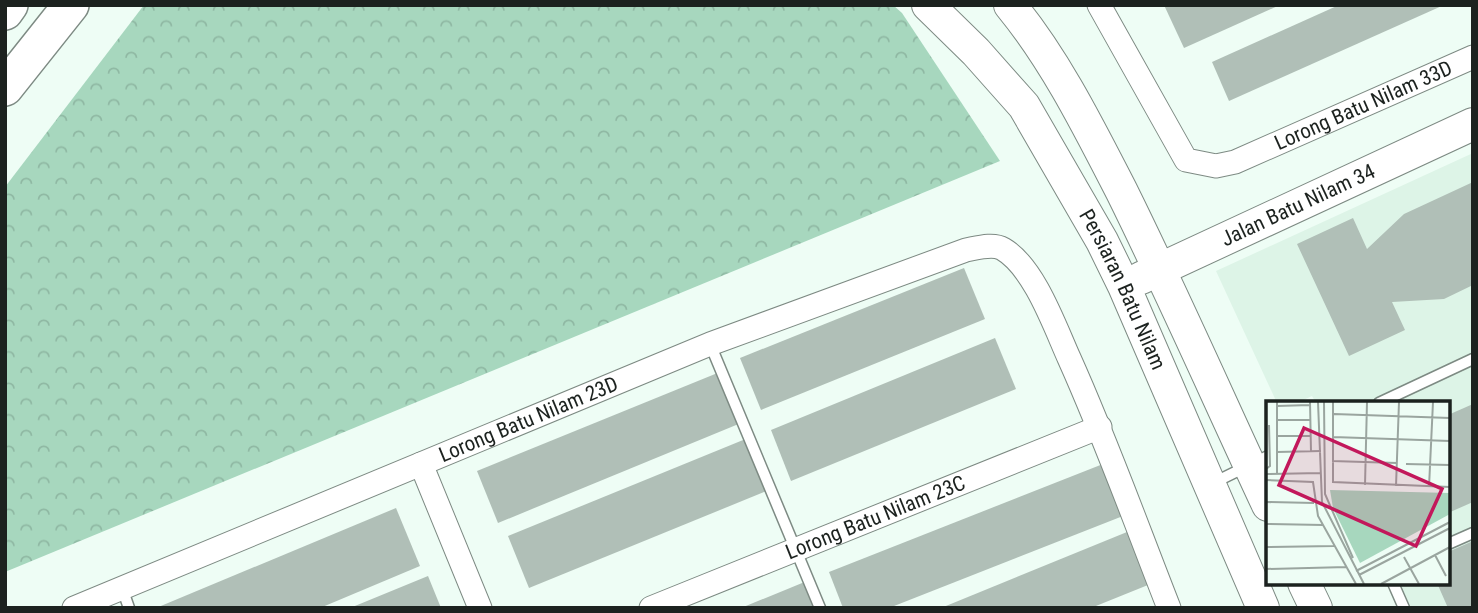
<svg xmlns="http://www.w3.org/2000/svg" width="1478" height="613" viewBox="0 0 1478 613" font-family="'Roboto Condensed',sans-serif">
  <defs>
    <pattern id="park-crowns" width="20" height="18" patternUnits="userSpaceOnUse" patternTransform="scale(1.75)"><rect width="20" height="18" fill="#a7d7be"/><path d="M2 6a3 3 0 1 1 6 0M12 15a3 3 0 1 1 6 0" fill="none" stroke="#8fb8a3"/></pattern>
  </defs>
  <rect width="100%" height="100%" fill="#eefdf5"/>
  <polygon fill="#ddf4e7" points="1473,153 1473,608 1411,608 1400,583 1448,583 1448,403 1316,403 1312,396 1297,403 1277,403 1216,271"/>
  <polygon fill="url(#park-crowns)" points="144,5 893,5 902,13 1000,161 5,572 5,187"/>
  <g fill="#b0bfb7">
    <polygon points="1164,5 1280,5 1184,48"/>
    <polygon points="1339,5 1444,5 1229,101 1212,62"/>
    <polygon points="1473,182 1473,285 1444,299 1392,302 1405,330 1349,356 1297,244 1353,218 1367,249 1404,214"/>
    <polygon points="964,268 985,319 761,410 740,358"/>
    <polygon points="995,338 1016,389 791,481 771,430"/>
    <polygon points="720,372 741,423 498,523 477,471"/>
    <polygon points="1473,404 1473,502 1448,513 1448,415"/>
    <polygon points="748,438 769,490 529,588 508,536"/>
    <polygon points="1103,464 1123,516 889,608 843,608 829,572"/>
    <polygon points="396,508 420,566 320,608 156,608"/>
    <polygon points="1127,532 1148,585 1091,608 941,608"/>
    <polygon points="1473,541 1473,608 1448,608 1437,583 1448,583 1448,552"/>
    <polygon points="428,576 441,608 350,608"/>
    <polygon points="807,581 818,608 741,608"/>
  </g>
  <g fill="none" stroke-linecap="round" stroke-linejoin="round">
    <defs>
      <g id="lane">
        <polyline points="710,344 820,608"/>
        <polyline points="1379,403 1473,359"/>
        <polyline points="1211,484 1268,456"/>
        <polyline points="1448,544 1473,533"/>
        <polyline points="1393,583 1404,608"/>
        <polyline points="122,588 129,608"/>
      </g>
      <g id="street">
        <path id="s1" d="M 1099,5 L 1186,160 L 1216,166 L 1235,162 L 1473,57"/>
        <polyline points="421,464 480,608"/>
        <path id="s2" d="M 74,608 L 710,344 L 966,250 C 977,248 993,243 1003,249 C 1034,267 1055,327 1069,358 C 1106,440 1136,524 1169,608"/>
        <path id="s3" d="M 651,608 L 1100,427"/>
      </g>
      <g id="secondary">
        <path id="s4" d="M 928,5 L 976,52 L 1024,106 L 1102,241 L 1124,286 L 1263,608"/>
        <path d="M 1010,5 C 1056,61 1089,128 1122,192 C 1173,295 1219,400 1268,505"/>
        <path id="s5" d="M 1141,278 L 1473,124"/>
        <polyline points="1304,583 1316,608"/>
      </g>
      <g id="primary">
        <polyline points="5,12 10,5"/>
        <polyline points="5,88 71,5"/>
      </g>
    </defs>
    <use href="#lane" stroke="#7d8a83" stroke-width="13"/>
    <use href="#street" stroke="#7d8a83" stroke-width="25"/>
    <use href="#secondary" stroke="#7d8a83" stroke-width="34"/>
    <use href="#primary" stroke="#7d8a83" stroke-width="38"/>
    <use href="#lane" stroke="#fff" stroke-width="10"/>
    <use href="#street" stroke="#fff" stroke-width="23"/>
    <use href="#secondary" stroke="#fff" stroke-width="32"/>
    <use href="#primary" stroke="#fff" stroke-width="35"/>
  </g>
  <g text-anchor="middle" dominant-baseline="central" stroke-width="5" stroke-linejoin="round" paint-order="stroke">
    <g font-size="21" fill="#1c221f" stroke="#fff">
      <text stroke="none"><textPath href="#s1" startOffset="368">Lorong Batu Nilam 33D</textPath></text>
      <text stroke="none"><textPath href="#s5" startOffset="173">Jalan Batu Nilam 34</textPath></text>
      <text stroke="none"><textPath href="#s4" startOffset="348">Persiaran Batu Nilam</textPath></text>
      <text stroke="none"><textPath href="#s2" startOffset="492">Lorong Batu Nilam 23D</textPath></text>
      <text stroke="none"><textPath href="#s3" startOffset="242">Lorong Batu Nilam 23C</textPath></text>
    </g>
  </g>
  <g transform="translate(1266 401)">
    <rect width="184" height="184" fill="#eefdf5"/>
    <path d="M 64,89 L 184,92 L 184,113 L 94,162 L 67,107 Z" fill="#a7d7be"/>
    <path fill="none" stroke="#9aa59f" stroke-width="2" d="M 11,1 L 11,73M 44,1 L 45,51M 52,1 L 56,101 L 98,183M 58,1 L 59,93 L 87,157M 67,1 L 67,81 L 184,86M 11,5 L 44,4M 68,13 L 184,17M 11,19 L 44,19M 11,35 L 45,35M 67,36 L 184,40M 11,51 L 55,50M 66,60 L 131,62M 140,63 L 184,64M 0,68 L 4,65 L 3,24M 0,73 L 55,72M 0,79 L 47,81 L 52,115 L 90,183M 99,84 L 101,1M 130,85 L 133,1M 163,86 L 167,1M 0,101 L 48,102M 0,123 L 57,124M 0,146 L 68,145M 169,154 L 180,175M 138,156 L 153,183M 0,168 L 81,166M 90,170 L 184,121M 93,174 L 184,127M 115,183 L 184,146"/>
    <path fill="#c2185b" fill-opacity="0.15" stroke="#c2185b" stroke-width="3.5" d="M 38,27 L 176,88 L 150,145 L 13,84 Z"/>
    <rect width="184" height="184" fill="none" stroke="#1c221f" stroke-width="3.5"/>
  </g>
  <rect width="1478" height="613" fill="none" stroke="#1c221f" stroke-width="14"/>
</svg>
